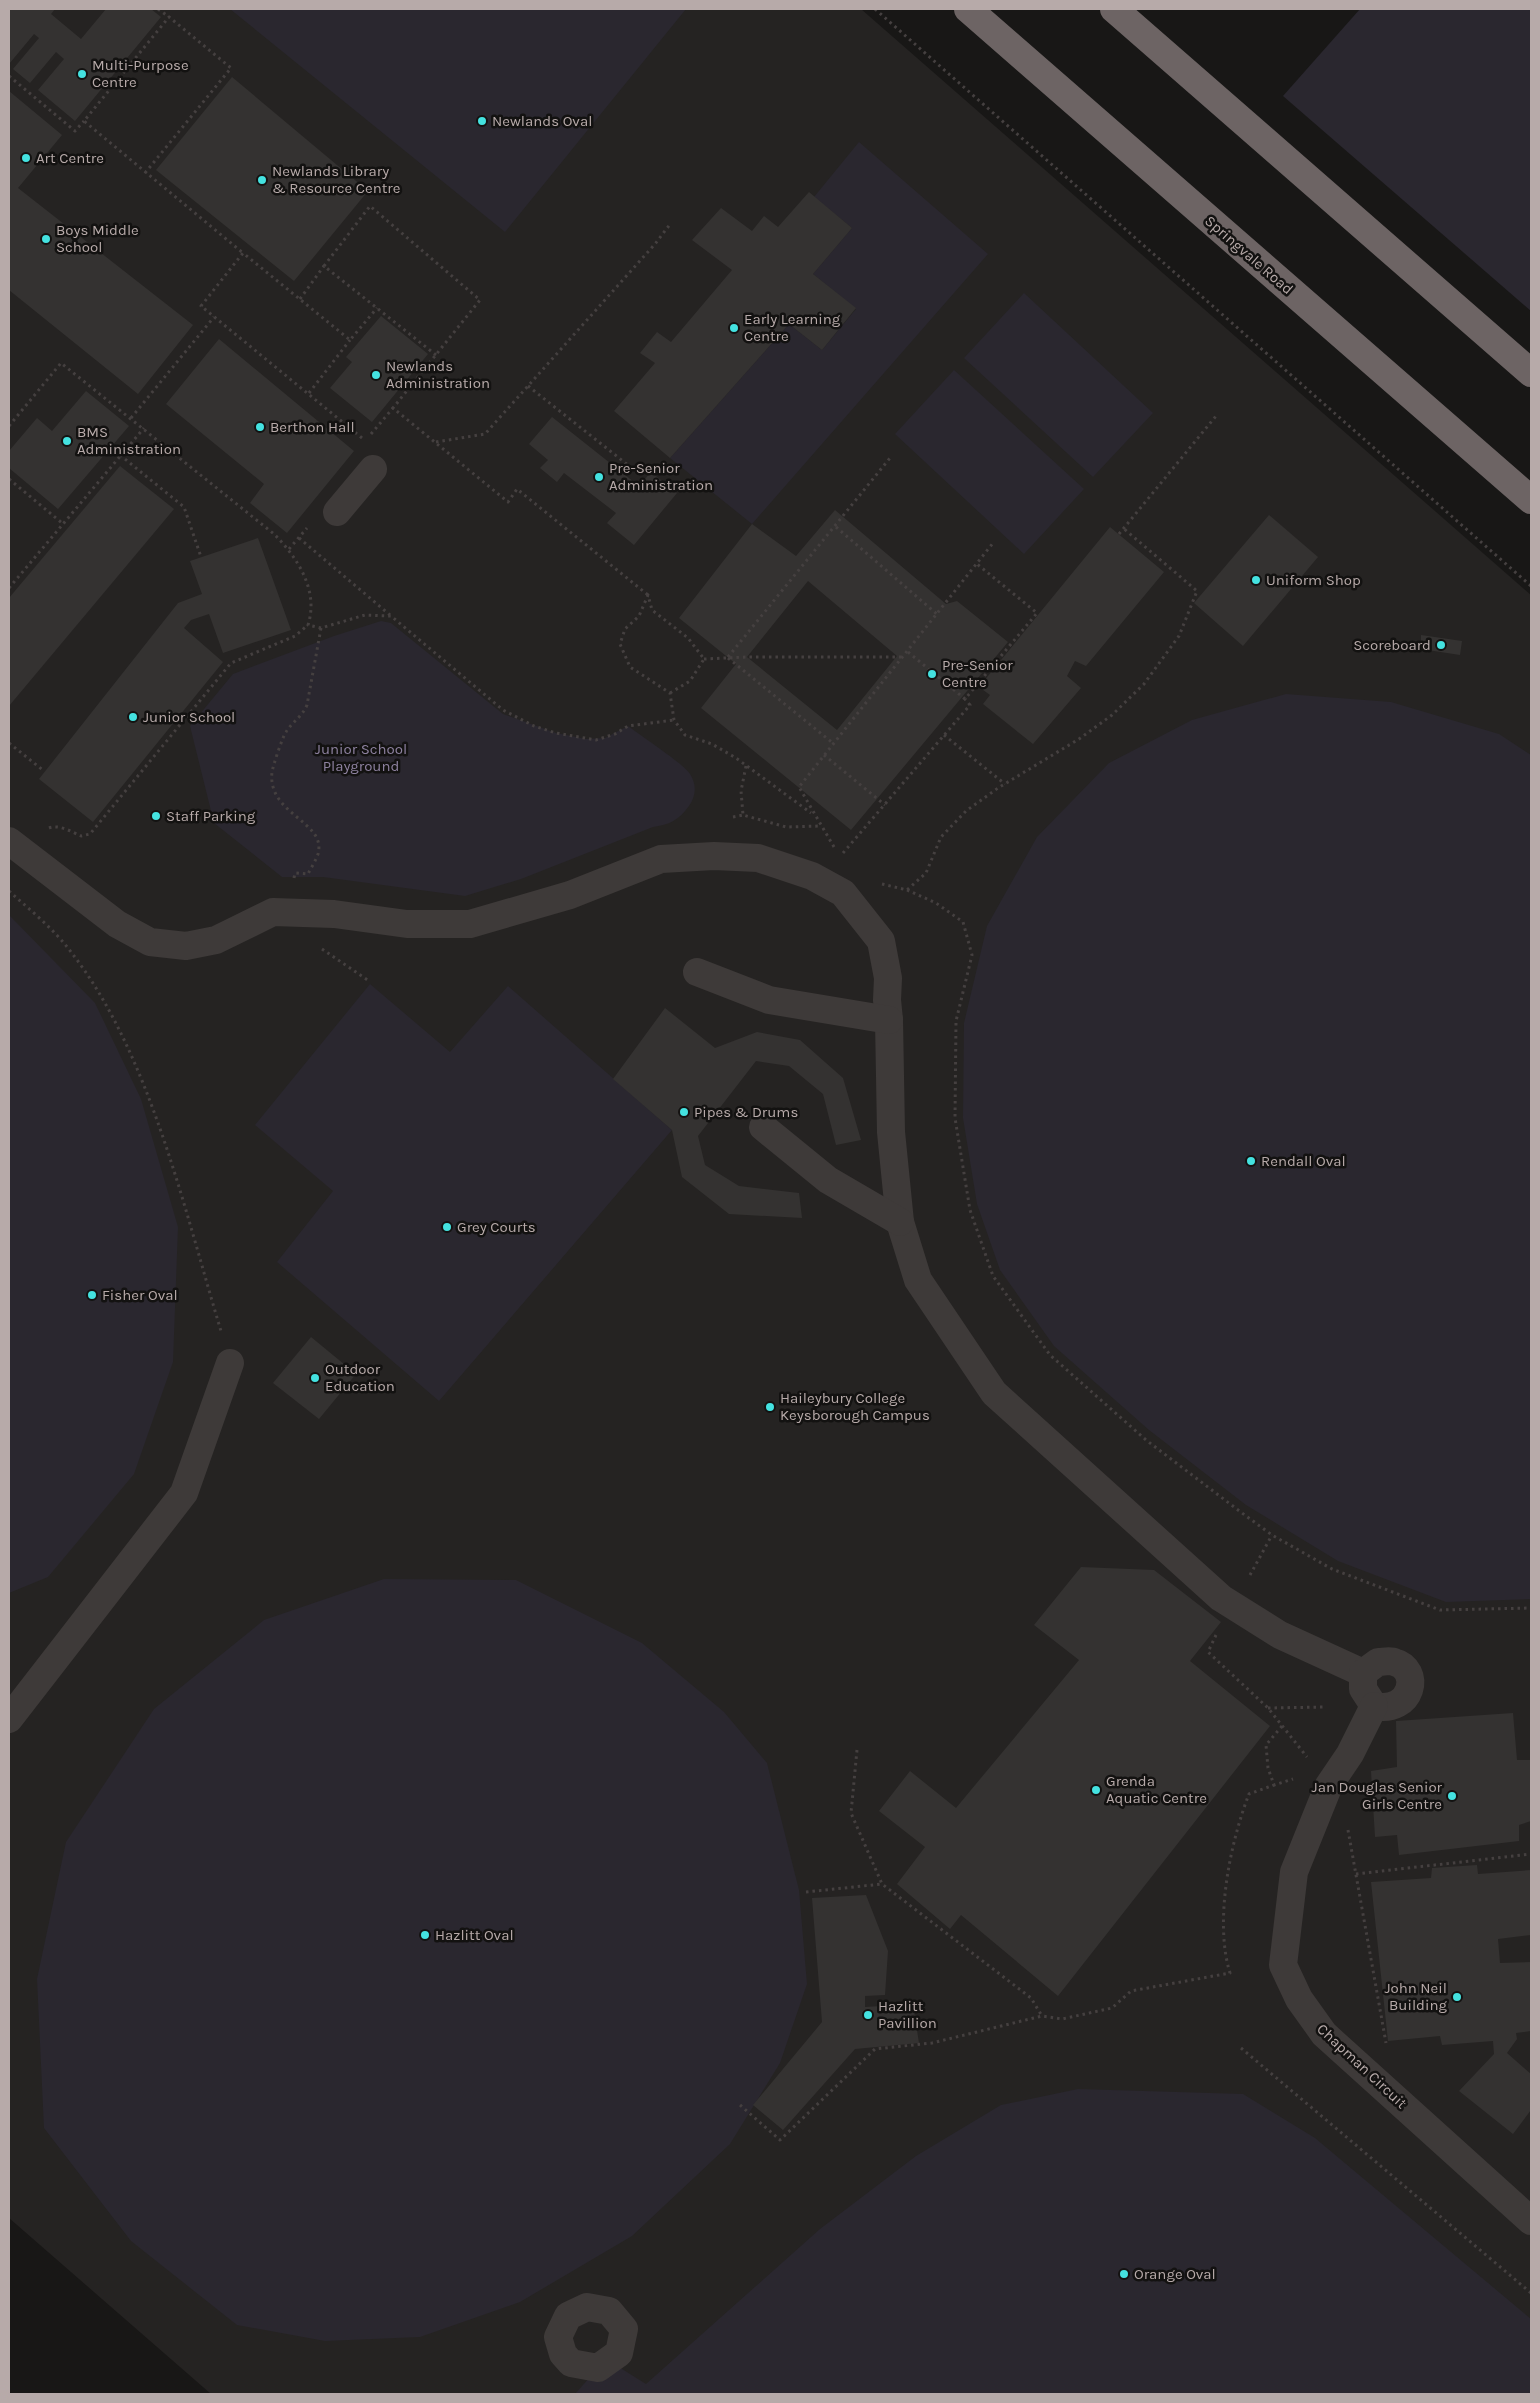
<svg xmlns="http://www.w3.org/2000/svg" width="1540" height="2403" viewBox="0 0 1540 2403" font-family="Karla,sans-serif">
  <rect width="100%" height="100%" fill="#181716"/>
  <polygon fill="#252322" points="9,9 861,9 1531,595 1531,2394 211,2394 9,2218"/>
  <g fill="#2a272f">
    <polygon points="230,9 686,9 505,232"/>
    <polygon points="1360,9 1531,9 1531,311 1283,96"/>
    <polygon points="859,142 988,254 752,524 670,458 789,324 822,350 856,309 813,274 852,228 814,197"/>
    <polygon points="1024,293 1153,413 1093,477 964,358"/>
    <polygon points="954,370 1084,489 1024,554 895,434"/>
    <path d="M 381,621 L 391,623 L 503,714 L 556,733 L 586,739 L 605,738 L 628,726 C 640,735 685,765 690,774 C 697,785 696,796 689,806 C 679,820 669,825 653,827 L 521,879 L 465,896 L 323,877 L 282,877 L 214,823 L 190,726 L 233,674 L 334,636 Z"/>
    <polygon points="1286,694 1391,702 1499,734 1531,755 1531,1599 1446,1602 1338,1561 1246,1505 1149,1430 1054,1346 1000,1270 977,1204 963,1118 964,1023 987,926 1037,837 1109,763 1192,720"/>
    <polygon points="9,915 95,1003 141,1099 178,1227 173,1362 134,1474 48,1577 9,1593"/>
    <polygon points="370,984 450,1052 508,986 672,1130 439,1401 277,1262 333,1191 255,1125"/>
    <polygon points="384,1579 516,1580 642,1643 724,1712 767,1763 799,1890 807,1984 780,2063 730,2144 632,2236 520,2302 420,2337 325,2341 237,2325 131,2241 44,2128 37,1979 66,1842 154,1709 264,1620"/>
    <polygon points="1078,2089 1243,2094 1315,2138 1531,2319 1531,2394 575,2394 606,2359 646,2384 820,2229 916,2156 1001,2105"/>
  </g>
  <g fill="#343231" fill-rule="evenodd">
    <polygon points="9,9 55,9 51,14 81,39 106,9 151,9 161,17 75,121 38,90 64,59 56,52 30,83 13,69 39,38 34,34 9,64"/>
    <polygon points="232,77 368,191 294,281 156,170"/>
    <polygon points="9,91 62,135 18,188 193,325 138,394 9,290"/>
    <polygon points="809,192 852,228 813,274 856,308 822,350 789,324 670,458 614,411 655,363 640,353 657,332 671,342 732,270 692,240 721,208 752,231 764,216 778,227"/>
    <polygon points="381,316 428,354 372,422 330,388 352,362 346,357"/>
    <polygon points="219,339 354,451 287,533 250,503 264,484 166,404"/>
    <polygon points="86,391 129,426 58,509 9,468 9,451 37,418 52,431"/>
    <polygon points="552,417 639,486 651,472 677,493 634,545 607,523 616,513 564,473 557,482 540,468 548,460 529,444"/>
    <polygon points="120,466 174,509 9,706 9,598"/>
    <path d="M 835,510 L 946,604 L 957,601 L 1008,642 L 851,830 L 701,708 L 736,664 L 679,618 L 752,524 L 796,556 ZM 808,581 L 897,656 L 837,730 L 747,657 Z"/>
    <polygon points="1269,515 1318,557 1243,646 1194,603"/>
    <polygon points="1110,527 1164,572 1086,666 1075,661 1067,676 1081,688 1033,744 983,704 990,695 979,687"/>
    <polygon points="258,538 291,630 223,653 209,614 191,620 184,628 223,662 93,822 39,779 178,603 202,594 190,561"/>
    <polygon points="1421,635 1462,641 1460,655 1421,649"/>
    <polygon points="665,1008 715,1048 757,1032 800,1040 843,1078 861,1140 836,1145 823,1094 789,1066 756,1061 698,1136 705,1165 739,1186 799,1193 802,1218 729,1214 682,1177 672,1130 613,1079"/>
    <polygon points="311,1337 356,1374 319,1419 273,1383"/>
    <polygon points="1081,1567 1154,1570 1221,1622 1190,1661 1270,1726 1058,1996 961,1915 950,1929 897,1884 925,1847 879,1811 910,1771 956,1808 1079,1660 1034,1625"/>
    <polygon points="1513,1713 1517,1760 1531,1760 1531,1821 1519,1825 1519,1841 1399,1855 1397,1835 1375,1837 1371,1771 1397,1767 1396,1721"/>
    <polygon points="1477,1865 1478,1874 1531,1870 1531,1935 1498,1939 1500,1963 1531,1962 1531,2031 1516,2033 1517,2039 1507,2053 1531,2074 1531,2110 1513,2134 1459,2091 1494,2054 1493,2041 1442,2045 1440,2036 1388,2041 1371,1882 1431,1878 1432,1868"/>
    <polygon points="866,1895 888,1951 885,1995 865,1996 865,2007 913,2004 919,2043 855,2049 783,2130 753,2105 822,2022 812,1898"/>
  </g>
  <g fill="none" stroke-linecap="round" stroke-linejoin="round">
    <g stroke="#454040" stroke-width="3" stroke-dasharray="2.5 4" stroke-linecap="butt">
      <polyline points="158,9 169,17"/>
      <polyline points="875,9 1531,586"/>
      <polyline points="9,76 75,131 84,121"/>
      <polyline points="145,173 231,68 169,17 84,121 243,253"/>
      <polyline points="300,299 324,266"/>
      <polyline points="436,355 324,266 370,206 480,300 393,408 508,502 517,489 648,595"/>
      <polyline points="528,386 638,473"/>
      <polyline points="309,393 350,340"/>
      <polyline points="131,418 214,317"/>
      <path d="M 9,426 L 61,363 L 274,534 C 298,558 319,591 308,625 L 321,628 L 365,615 L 391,616 L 503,710 L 534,726 L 556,733 L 596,740 L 615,734 L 628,726 L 674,720"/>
      <polyline points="371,434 393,408"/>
      <polyline points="362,438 201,306 243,253 350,340 377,308"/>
      <polyline points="436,442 485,434 655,244 671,223"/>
      <polyline points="120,455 184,507 201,557"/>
      <polyline points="9,479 62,523"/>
      <polyline points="836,527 938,615"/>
      <polyline points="1119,534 1216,416"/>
      <polyline points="299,538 390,615"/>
      <polyline points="289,549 307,528"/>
      <polyline points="9,588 144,428"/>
      <polyline points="908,652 965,699 1037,613 977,564"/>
      <polyline points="728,657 890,458"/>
      <polyline points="728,658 834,744"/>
      <polyline points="704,659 747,657 904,657"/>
      <polyline points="670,693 690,681 704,659 688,638 652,610 648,595 639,616 625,629 620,644 630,667 670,693 674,720 685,735 712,744 736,758 811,813"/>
      <polyline points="944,735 1005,784"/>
      <polyline points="9,743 44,771"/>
      <polyline points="824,755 885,805"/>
      <polyline points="746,766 741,791 743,815 786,827 820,826"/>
      <polyline points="733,817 743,815"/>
      <path d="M 49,828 C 59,824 72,832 81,836 L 90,834 L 231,663 L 295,636 L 308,625"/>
      <polyline points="834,847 799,787 993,543"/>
      <polyline points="843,853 970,705 965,699"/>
      <path d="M 294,878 L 295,873 L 308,874 C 311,868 316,860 318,854 C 327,821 267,815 272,772 C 273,766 282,738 286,732 C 292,722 302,717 307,705 L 321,628"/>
      <polyline points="882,884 907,890 926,873 941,837 966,811 998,788 1079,739 1112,715 1144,684 1179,636 1197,591 1123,528"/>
      <polyline points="907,890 936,903 963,922 972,955 956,1021 955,1118 970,1210 993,1276 1050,1355 1146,1440 1242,1513 1272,1535 1332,1569 1440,1610 1531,1608"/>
      <path d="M 9,891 C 30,910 54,929 71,952 C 150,1053 184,1209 221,1331"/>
      <polyline points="322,949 369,981"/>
      <polyline points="1250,1575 1272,1535"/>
      <polyline points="1216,1635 1208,1652 1268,1708 1307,1757"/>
      <polyline points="1268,1708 1326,1707"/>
      <polyline points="1282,1726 1266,1745 1268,1768 1274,1785 1293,1779"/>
      <polyline points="857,1750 851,1813 882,1884 1031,1998 1042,2016"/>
      <polyline points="1348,1830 1386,2043"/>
      <polyline points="1356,1874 1531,1854"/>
      <polyline points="806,1892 882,1884"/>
      <polyline points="1241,2048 1531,2293"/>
      <path d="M 740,2105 L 780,2140 L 875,2049 L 932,2043 L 1042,2016 L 1062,2019 L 1112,2008 L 1131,1991 L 1230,1973 C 1214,1922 1230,1843 1249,1794 L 1274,1785"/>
    </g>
    <g stroke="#3e3a39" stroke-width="28">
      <polyline points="337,512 373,469"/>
      <polyline points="9,841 117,924 150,942 186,946 216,940 273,912 334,914 407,924 470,924 570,895 661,859 714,856 758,858 812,876 843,893 881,941 888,978 887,1000 889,1020 891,1132 900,1222 918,1280 994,1393 1221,1598 1280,1635 1363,1673"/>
      <polyline points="697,972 769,1000 889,1020"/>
      <polyline points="763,1127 828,1180 900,1222"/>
      <path d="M 1378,1662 C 1383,1662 1390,1660 1394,1662 C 1422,1669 1413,1714 1374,1706 L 1363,1689 L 1363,1673 Z"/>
      <polyline points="1374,1706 1350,1754 1329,1785 1294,1872 1283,1965 1299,1999 1324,2034 1531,2221"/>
      <polyline points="9,1719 184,1493 230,1363"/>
      <polygon points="587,2307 609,2311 624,2329 619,2353 598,2368 571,2363 563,2354 558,2337 568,2316"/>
    </g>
    <g stroke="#6d6464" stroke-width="28">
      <polyline points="968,9 1531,500"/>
      <polyline points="1114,9 1531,373"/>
    </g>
  </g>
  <g fill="#44e2e0" stroke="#131211" stroke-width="2">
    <circle cx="82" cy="74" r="5"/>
    <circle cx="482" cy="121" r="5"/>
    <circle cx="26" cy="158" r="5"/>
    <circle cx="262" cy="180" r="5"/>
    <circle cx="46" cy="239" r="5"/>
    <circle cx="734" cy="328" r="5"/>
    <circle cx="376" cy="375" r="5"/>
    <circle cx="260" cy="427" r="5"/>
    <circle cx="67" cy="441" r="5"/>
    <circle cx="599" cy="477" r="5"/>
    <circle cx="1256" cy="580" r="5"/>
    <circle cx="1441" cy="645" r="5"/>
    <circle cx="932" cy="674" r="5"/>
    <circle cx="133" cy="717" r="5"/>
    <circle cx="156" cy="816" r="5"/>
    <circle cx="684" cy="1112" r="5"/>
    <circle cx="1251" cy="1161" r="5"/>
    <circle cx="447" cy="1227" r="5"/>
    <circle cx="92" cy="1295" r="5"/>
    <circle cx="315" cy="1378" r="5"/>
    <circle cx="770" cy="1407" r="5"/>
    <circle cx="1096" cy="1790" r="5"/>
    <circle cx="1452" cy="1796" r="5"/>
    <circle cx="425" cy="1935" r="5"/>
    <circle cx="1457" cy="1997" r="5"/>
    <circle cx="868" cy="2015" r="5"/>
    <circle cx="1124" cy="2274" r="5"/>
  </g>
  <g text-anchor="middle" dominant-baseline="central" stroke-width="5" stroke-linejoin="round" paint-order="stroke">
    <g font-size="15" fill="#b7aaa9" stroke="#131211" text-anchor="start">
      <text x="92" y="65">Multi-Purpose<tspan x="92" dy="17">Centre</tspan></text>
      <text x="492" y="121">Newlands Oval</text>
      <text x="36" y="158">Art Centre</text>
      <text x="272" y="171">Newlands Library<tspan x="272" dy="17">&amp; Resource Centre</tspan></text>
      <text x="56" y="230">Boys Middle<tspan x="56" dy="17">School</tspan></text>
      <text x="744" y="319">Early Learning<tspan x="744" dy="17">Centre</tspan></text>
      <text x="386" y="366">Newlands<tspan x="386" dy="17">Administration</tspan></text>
      <text x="270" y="427">Berthon Hall</text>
      <text x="77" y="432">BMS<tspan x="77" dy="17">Administration</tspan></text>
      <text x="609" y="468">Pre-Senior<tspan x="609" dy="17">Administration</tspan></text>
      <text x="1266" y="580">Uniform Shop</text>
      <text x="1431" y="645" text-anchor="end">Scoreboard</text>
      <text x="942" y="665">Pre-Senior<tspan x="942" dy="17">Centre</tspan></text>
      <text x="143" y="717">Junior School</text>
      <text x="166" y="816">Staff Parking</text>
      <text x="694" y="1112">Pipes &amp; Drums</text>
      <text x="1261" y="1161">Rendall Oval</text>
      <text x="457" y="1227">Grey Courts</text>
      <text x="102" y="1295">Fisher Oval</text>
      <text x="325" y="1369">Outdoor<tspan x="325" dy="17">Education</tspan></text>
      <text x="780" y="1398">Haileybury College<tspan x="780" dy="17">Keysborough Campus</tspan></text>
      <text x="1106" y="1781">Grenda<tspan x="1106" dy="17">Aquatic Centre</tspan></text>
      <text x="1442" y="1787" text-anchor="end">Jan Douglas Senior<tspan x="1442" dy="17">Girls Centre</tspan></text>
      <text x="435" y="1935">Hazlitt Oval</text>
      <text x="1447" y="1988" text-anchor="end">John Neil<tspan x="1447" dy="17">Building</tspan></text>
      <text x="878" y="2006">Hazlitt<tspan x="878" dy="17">Pavillion</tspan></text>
      <text x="1134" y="2274">Orange Oval</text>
    </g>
    <g font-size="15" fill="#b7aaa9" stroke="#131211">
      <text transform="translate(1249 255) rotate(41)">Springvale Road</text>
      <text transform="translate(1362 2066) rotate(43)">Chapman Circuit</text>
    </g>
    <g font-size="15" fill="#8e82a0" stroke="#131211">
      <text x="361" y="749">Junior School<tspan x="361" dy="17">Playground</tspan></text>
    </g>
  </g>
  <rect width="1540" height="2403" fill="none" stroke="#b7aaa9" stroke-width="20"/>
</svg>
